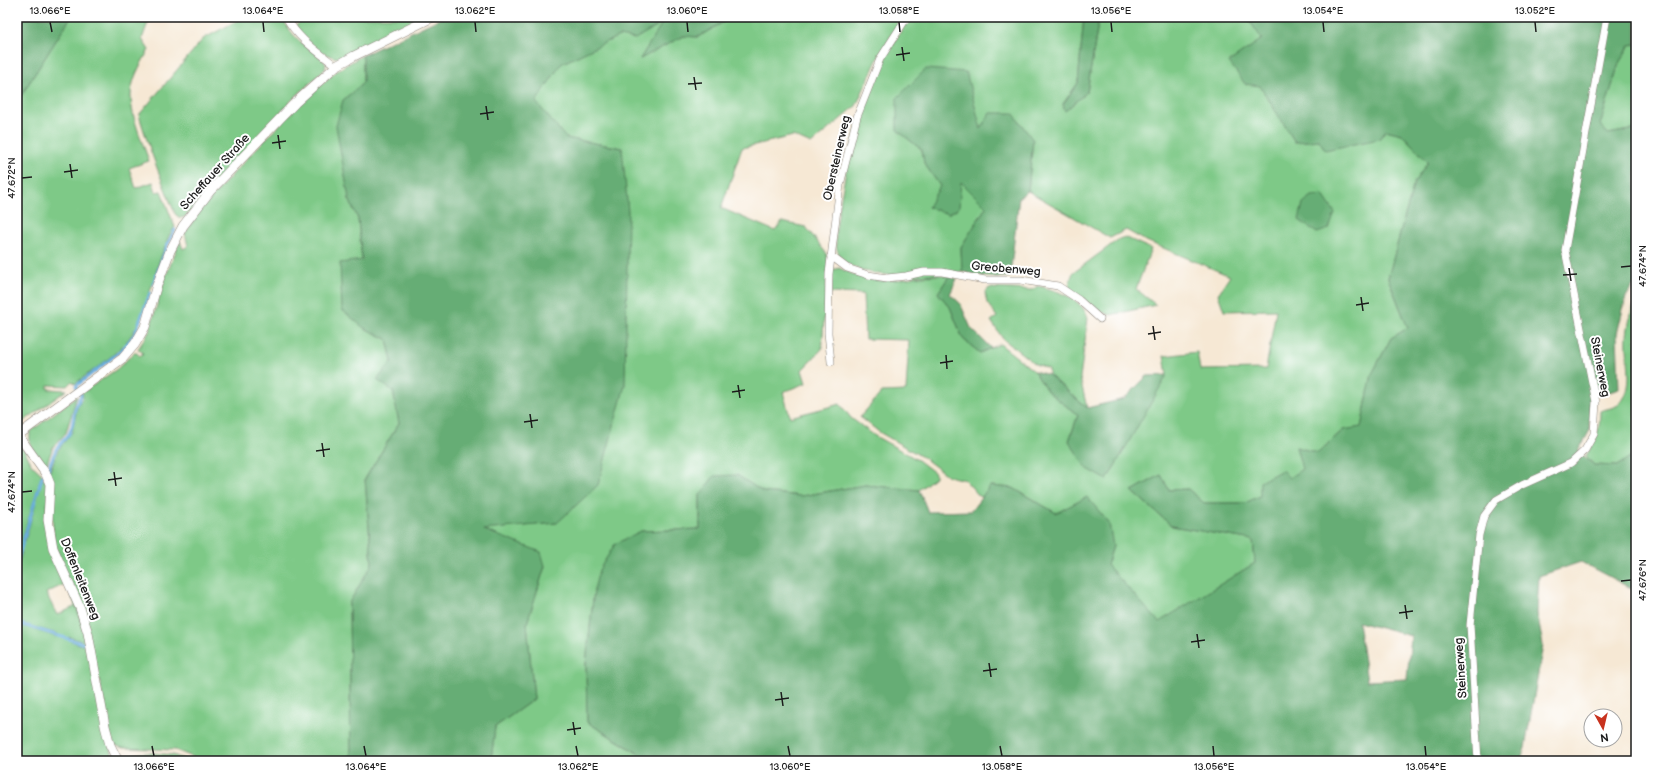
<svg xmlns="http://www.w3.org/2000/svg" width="1653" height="778" viewBox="0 0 1653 778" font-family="'Balsamiq Sans',sans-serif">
  <rect width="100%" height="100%" fill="#fff"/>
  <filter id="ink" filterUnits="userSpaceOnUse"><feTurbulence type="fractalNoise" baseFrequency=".025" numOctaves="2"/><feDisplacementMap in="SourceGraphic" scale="8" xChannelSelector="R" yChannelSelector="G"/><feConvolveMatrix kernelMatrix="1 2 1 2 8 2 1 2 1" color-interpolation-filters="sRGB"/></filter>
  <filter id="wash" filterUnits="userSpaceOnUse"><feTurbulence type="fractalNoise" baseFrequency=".012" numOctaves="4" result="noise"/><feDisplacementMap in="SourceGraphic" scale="16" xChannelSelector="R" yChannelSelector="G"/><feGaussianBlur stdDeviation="0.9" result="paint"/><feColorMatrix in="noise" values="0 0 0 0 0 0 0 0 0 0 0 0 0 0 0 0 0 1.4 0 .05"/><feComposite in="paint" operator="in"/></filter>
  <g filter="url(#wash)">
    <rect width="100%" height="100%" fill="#f6e8d4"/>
    <g fill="#7ec987" stroke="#4d7252">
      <path d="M 71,17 L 150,17 L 142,39 L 149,50 C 142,62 135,73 132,87 C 127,109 142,140 149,161 L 129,168 L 136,188 L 153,182 L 156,192 L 161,191 L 175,227 C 169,234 167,241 164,249 C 153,275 148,310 133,333 C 118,355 95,368 75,384 L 72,381 L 67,386 L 48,385 L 48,389 L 67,390 L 17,426 L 17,102 Z"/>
      <path d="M 244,17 L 282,17 C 287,27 293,36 302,43 C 310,50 321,55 326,64 L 325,69 L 292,100 L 185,217 L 180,218 L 175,214 C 162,181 149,149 139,115 L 203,39 Z"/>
      <path d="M 306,17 L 424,17 L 340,58 C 321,57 307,39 294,27 Z"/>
      <polygon points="732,17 902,17 876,62 856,106 811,144 793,136 742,148 721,208 775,231 782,222 806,227 826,253 828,261 822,349 802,370 806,383 783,392 790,417 840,404 851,418 875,436 918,460 935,473 935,477 919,490 865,485 801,496 763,492 737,475 700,495 700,529 641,531 594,590 586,664 587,722 650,761 491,761 495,727 534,699 527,623 545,566 483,529 557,523 622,148 565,138 535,102 561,63 619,36 635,38 663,22 640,59 683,36 698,37"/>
      <path d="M 910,17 L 1084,17 L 1078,83 L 1063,104 L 1065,111 L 1087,92 L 1099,17 L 1247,17 L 1263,39 L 1229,62 L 1260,85 L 1295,142 L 1319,140 L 1379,139 L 1386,130 L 1402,134 L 1428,162 L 1414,183 L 1388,278 L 1408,328 L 1391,338 L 1372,374 L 1361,428 L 1343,430 L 1318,453 L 1296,447 L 1303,469 L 1260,496 L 1245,503 L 1204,503 L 1188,489 L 1169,490 L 1161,475 L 1132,491 L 1172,526 L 1253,540 L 1255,563 L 1159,623 L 1107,565 L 1113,546 L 1013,488 L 990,486 L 981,498 L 965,480 L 948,476 L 924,458 L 879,432 L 860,417 L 882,392 L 906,391 L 909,340 L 865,339 L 863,294 L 831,293 L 832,270 L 839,268 L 857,276 L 879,281 L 896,280 L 921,276 L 939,275 L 949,276 L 938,293 L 950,307 L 963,339 L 980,353 L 1000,344 L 1034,371 L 1048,392 L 1078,415 L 1069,441 L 1167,375 L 1164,356 L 1197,352 L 1200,370 L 1266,369 L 1276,310 L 1224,311 L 1218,294 L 1230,276 L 1144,240 L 1126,230 L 1110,238 L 1028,191 L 1033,140 L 981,129 L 897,130 L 922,150 L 924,163 L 940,186 L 961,182 L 986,207 L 961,247 L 962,272 C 928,274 874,282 846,263 C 831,252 836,227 839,211 C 849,142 870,75 910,17 Z"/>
      <polygon points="1636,44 1636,129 1608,134 1600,125 1619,63 1630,45"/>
      <polygon points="363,55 363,83 343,100 349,199 358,219 362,260 364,328 387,339 392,361 393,391 399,423 365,479 372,564 349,603 351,761 203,761 175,750 123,748 114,745 107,723 100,682 54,541 49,473 58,450 72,432 77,408 83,397 82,393 117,369 134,353 137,353 140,356 143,353 138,349 149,332 165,278 180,241 183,249 188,246 185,233 203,207 251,154 309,95 338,70"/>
      <path d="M 1125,237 L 1151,249 L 1136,289 L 1156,305 L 1110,315 C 1102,313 1073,297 1070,289 C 1068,283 1071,278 1073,273 L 1119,239 Z"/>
      <path d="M 1038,286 C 1056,290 1082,298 1088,318 L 1080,378 L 1087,408 L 1049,375 L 1049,369 L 1035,364 L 1003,339 L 991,321 L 997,317 L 987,303 L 985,293 L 989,288 L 1032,290 Z"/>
      <path d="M 1636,300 L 1636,453 L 1617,466 L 1594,465 L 1586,456 C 1596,438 1600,432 1600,411 C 1605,409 1614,408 1618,405 C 1637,389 1625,358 1627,336 C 1628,324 1631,312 1636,300 Z"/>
      <path d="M 77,396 L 66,433 L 53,447 L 45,468 C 36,456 28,449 30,432 Z"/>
      <polygon points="17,445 24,449 32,465 42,474 22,540 25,541 42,480 45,479 48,489 46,518 65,584 46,593 57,615 76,606 87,643 69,637 68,640 88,647 114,761 17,761 17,624 57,637 58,634 17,622 17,567 22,552 18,551 17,556"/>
      <path d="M 153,753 L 173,755 L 189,761 L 123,761 C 129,752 143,753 153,753 Z"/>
    </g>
    <g fill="#66ad74" stroke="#416448" fill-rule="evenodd">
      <polygon points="17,17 71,17 17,102"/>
      <polygon points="443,17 732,17 698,37 683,36 640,59 662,23 635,39 619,36 561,64 536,102 566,138 622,148 628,211 625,385 598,485 557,523 484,530 541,552 545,566 527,623 534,699 495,727 491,761 351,761 349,603 372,564 365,479 399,423 393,391 377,380 392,361 387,339 364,328 342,310 340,263 362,260 358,219 349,199 336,126 343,100 363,83 363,55"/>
      <polygon points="1084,17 1099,17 1087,92 1065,111 1063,104 1078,83"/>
      <path d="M 1247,17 L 1636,17 L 1636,44 L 1630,45 L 1619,63 L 1600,125 L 1608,134 L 1636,129 L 1636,281 L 1626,297 L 1617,334 L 1619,389 L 1590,398 L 1589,432 L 1578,451 L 1594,465 L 1617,466 L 1636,453 L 1636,591 L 1581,562 L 1539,576 L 1537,613 L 1543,645 L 1525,748 L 1520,761 L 651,761 L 587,722 L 586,664 L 594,590 L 599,570 L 615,544 L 641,531 L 700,529 L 700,495 L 714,476 L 737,475 L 763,492 L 801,496 L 865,485 L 919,490 L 928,512 L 971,511 L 990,486 L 1013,488 L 1056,513 L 1087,497 L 1109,523 L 1113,546 L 1107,565 L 1159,622 L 1255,563 L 1253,540 L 1172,526 L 1132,491 L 1161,475 L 1169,490 L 1188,489 L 1204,503 L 1245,503 L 1260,496 L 1260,482 L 1282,470 L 1289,478 L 1302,469 L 1296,447 L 1318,453 L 1343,430 L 1361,427 L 1372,374 L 1391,338 L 1408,328 L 1388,278 L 1414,183 L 1428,162 L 1402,134 L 1386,130 L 1379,139 L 1325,150 L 1319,140 L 1295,142 L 1260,86 L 1245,84 L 1229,62 L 1262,39 ZM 1358,622 L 1411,636 L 1407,679 L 1367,681 Z"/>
      <polygon points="926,69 966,72 981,129 990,113 1013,113 1033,140 1028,191 1019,197 1010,277 987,277 962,272 961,247 986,207 961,182 959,208 948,214 928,207 940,186 924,163 922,150 897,130 897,98"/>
      <polygon points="1323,195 1335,213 1329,229 1317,233 1299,220 1303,203 1312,196"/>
      <polygon points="949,276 957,279 950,294 960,303 971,328 991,348 980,353 963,339 950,307 938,293"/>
      <polygon points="1034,371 1049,375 1087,408 1124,399 1147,376 1167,375 1107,480 1086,468 1069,441 1078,415 1048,392"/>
    </g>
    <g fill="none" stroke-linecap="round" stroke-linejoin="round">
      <g stroke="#6ab0e1" stroke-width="3">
        <polyline points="153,284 167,246 175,230"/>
        <polyline points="17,562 42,477 46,474 56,449 69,434 72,426 75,409 81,395 76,386 121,351 135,334 150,293"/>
        <polyline points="17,623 88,645"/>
      </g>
    </g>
  </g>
  <g filter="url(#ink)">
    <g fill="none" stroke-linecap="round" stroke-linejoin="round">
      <defs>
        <g id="minor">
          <path d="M 286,17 C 298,39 317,51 336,66"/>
          <polyline points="831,256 847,268 868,275 887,278 906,276 924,272 942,272 985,280 1021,280 1058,286 1079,300 1100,319"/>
          <polyline points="831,362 828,333 829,274 840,185 857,117 880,59 907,17"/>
          <polyline points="1478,761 1470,625 1479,535 1484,516 1496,500 1522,485 1571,463 1585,450 1594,434 1596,402 1565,250 1607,17"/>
        </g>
        <g id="tertiary">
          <polyline points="18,435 46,474 50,484 48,520 53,548 80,608 88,633 105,726 110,745 118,761"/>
          <polyline points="17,436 123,358 135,344 145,327 156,288 170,251 183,226 211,190 295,103 336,66 354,56 433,17"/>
        </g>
      </defs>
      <use href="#minor" stroke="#898278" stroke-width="8"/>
      <use href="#tertiary" stroke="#898278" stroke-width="10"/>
      <use href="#minor" stroke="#fff" stroke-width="7"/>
      <use href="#tertiary" stroke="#fff" stroke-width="9"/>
    </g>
  </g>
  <path fill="none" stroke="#1c1c1c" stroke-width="1.5" d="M 50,22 L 52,32M 263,22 L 264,32M 475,22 L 476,32M 687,22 L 688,32M 899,22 L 900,32M 1111,22 L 1112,32M 1323,22 L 1324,32M 1535,22 L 1536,32M 902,47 L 904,61M 896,55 L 910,53M 694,77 L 696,90M 688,84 L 702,83M 486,106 L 488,120M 480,114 L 494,112M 278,135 L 280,149M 272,143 L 286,141M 70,164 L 72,178M 64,172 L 78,170M 22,178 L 32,177M 1621,267 L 1631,266M 1569,268 L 1571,281M 1563,275 L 1577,274M 1361,297 L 1363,311M 1356,305 L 1369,303M 1153,326 L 1155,340M 1148,334 L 1161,332M 946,355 L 947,369M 940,363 L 953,361M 738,385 L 740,398M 732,392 L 745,390M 530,414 L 532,428M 524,422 L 538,420M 322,443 L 324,457M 316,451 L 330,449M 114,472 L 116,486M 108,480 L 122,478M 22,492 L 32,491M 1621,581 L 1631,580M 1405,605 L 1407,619M 1399,613 L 1413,611M 1197,634 L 1199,648M 1191,642 L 1205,640M 989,663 L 991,677M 983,671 L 997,669M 781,692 L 783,706M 775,700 L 789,698M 573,722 L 575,735M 567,730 L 581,728M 152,746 L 154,756M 364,746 L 366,756M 576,746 L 578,756M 788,746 L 790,756M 1000,746 L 1002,756M 1213,746 L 1214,756M 1425,746 L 1426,756"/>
  <g text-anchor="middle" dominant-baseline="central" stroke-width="4" stroke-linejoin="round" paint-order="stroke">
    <g font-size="12" fill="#1c1c1c" stroke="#fff">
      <text transform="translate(837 158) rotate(-77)">Obersteinerweg</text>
      <text transform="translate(215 172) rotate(-48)">Scheffauer Straße</text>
      <text transform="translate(1006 269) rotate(5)">Greobenweg</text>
      <text transform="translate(1600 367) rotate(79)">Steinerweg</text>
      <text transform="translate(80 579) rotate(68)">Doffenleitenweg</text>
      <text transform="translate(1461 668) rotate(-94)">Steinerweg</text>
    </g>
  </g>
  <rect width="1653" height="778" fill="none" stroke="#fff" stroke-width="44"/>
  <g transform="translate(1603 728) rotate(172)"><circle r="19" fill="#ffffff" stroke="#a4a4a4"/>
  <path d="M0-3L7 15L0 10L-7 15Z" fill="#c8321e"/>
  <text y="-6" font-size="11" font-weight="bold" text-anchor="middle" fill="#1c1c1c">N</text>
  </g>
  <rect x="22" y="22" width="1609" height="734" fill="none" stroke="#1c1c1c" stroke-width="1.5"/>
  <g font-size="10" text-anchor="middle" fill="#1c1c1c">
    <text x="50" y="14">13.066°E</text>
    <text x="263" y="14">13.064°E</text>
    <text x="475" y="14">13.062°E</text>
    <text x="687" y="14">13.060°E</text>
    <text x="899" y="14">13.058°E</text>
    <text x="1111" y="14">13.056°E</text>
    <text x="1323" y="14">13.054°E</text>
    <text x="1535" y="14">13.052°E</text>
    <text transform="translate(11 178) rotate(-90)" y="4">47.672°N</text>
    <text transform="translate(1642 266) rotate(-90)" y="4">47.674°N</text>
    <text transform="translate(11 492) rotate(-90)" y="4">47.674°N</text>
    <text transform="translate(1642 580) rotate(-90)" y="4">47.676°N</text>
    <text x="154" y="770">13.066°E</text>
    <text x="366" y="770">13.064°E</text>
    <text x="578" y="770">13.062°E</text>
    <text x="790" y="770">13.060°E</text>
    <text x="1002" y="770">13.058°E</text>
    <text x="1214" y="770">13.056°E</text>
    <text x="1426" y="770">13.054°E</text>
  </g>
</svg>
